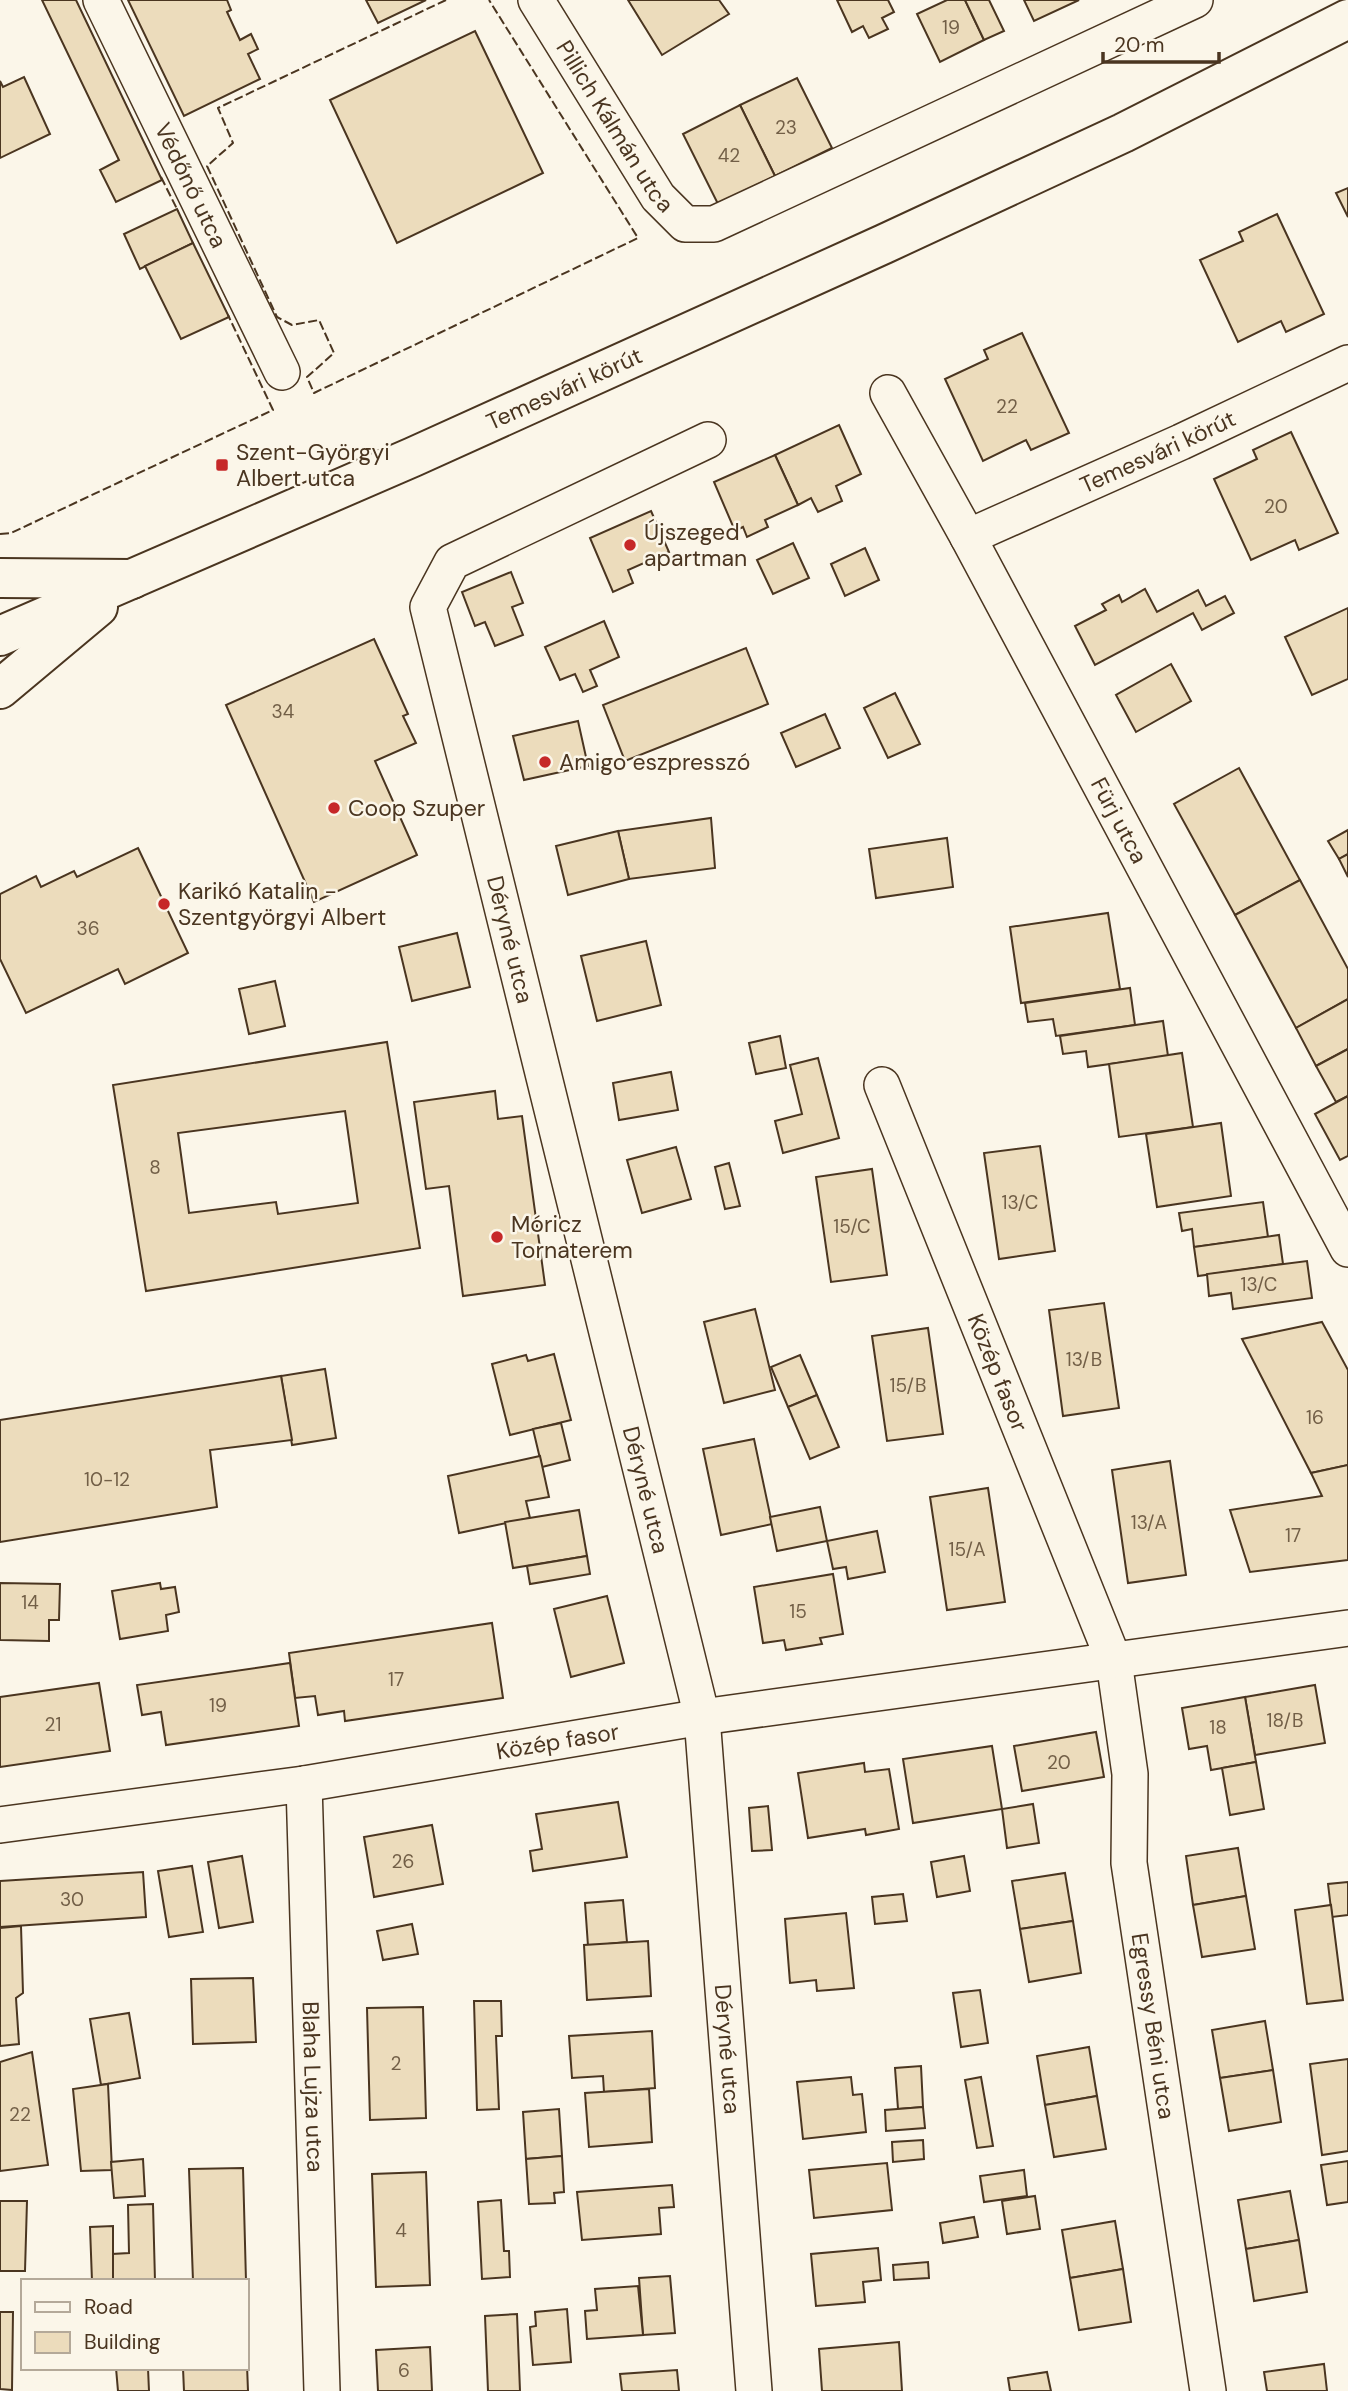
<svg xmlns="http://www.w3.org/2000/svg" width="1348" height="2391" viewBox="0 0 1348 2391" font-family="'DM Sans',sans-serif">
  <rect width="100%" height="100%" fill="#fbf6e9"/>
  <g fill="#ecdcbc" stroke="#4a3520" stroke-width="2" fill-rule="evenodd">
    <polygon points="42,0 76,0 162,180 116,202 100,170 119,160"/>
    <polygon points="128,0 227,0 231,10 227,12 240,40 251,34 258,49 248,54 260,79 184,116"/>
    <polygon points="366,0 426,0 378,23"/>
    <polygon points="628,0 719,0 729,14 662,55"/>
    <polygon points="837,0 888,0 894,12 882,18 888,29 869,38 863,26 852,32"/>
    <polygon points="947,0 965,0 984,40 940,62 917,14"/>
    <polygon points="965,0 989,0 1004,31 984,40"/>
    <polygon points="1024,0 1079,0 1034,21"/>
    <polygon points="475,31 543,173 397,243 330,100"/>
    <polygon points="24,77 50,134 0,158 0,81 3,87"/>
    <polygon points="797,78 832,148 775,176 740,105"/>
    <polygon points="740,105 775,176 718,204 683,134"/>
    <polygon points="1348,188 1348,217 1336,193"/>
    <polygon points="177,209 193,243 140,269 124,234"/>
    <polygon points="1277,214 1324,314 1286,332 1281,321 1238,342 1200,260 1243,241 1239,232"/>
    <polygon points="193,243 229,317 181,339 145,266"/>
    <polygon points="1022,333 1069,433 1031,450 1026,440 983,461 945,379 988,359 984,350"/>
    <polygon points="839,425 861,474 836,486 842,501 818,512 811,498 798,505 775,455"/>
    <polygon points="1291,432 1338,533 1299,550 1295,540 1251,560 1214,479 1257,459 1253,450"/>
    <polygon points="775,455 798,505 765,520 768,527 747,537 743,527 735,531 714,482"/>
    <polygon points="651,511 669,552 628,570 633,583 613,592 590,538"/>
    <polygon points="793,543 809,578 773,594 757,560"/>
    <polygon points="865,548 879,580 845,596 831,564"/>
    <polygon points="511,572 523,603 512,607 523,635 495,646 485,622 475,626 462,592"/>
    <polygon points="1145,589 1157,612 1198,590 1206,606 1225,596 1234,613 1202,630 1193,613 1095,665 1075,626 1106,610 1102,604 1119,595 1122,602"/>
    <polygon points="1348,608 1348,679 1312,695 1285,637"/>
    <polygon points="604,621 619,657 590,670 597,686 583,692 575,674 560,680 545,647"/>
    <polygon points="374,639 408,714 403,716 416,743 375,761 417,855 314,902 226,705"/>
    <polygon points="746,648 768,704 625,761 603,705"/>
    <polygon points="1171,664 1191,701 1136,732 1116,695"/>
    <polygon points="895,693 920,744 888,758 864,708"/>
    <polygon points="825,714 840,748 796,767 781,733"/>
    <polygon points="578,721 588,766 524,780 513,736"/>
    <polygon points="1239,768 1300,880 1235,915 1174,804"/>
    <polygon points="711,818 715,868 629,879 618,831"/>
    <polygon points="1348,830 1348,854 1339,859 1328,841"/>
    <polygon points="618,831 629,879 568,895 556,846"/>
    <polygon points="947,838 953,887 876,898 869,849"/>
    <polygon points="138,848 188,953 125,984 118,969 26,1013 0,959 0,894 36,876 41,887 74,871 77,877"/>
    <polygon points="1348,854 1348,877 1339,859"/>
    <polygon points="1300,880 1348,969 1348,999 1296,1028 1235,915"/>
    <polygon points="1108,913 1120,989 1021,1003 1010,927"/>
    <polygon points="457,933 470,987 412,1001 399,947"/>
    <polygon points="646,941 661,1005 597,1021 581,956"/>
    <polygon points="275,981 285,1026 249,1034 239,989"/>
    <polygon points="1130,988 1135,1025 1056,1036 1053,1019 1028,1022 1025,1003"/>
    <polygon points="1348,999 1348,1049 1316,1066 1296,1028"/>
    <polygon points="1163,1021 1168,1056 1088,1067 1086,1051 1063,1054 1060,1036"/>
    <polygon points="780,1036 786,1068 756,1074 749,1043"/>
    <path d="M 387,1042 L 420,1248 L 146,1291 L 113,1085 ZM 345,1111 L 358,1203 L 278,1214 L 276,1202 L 189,1213 L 178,1133 Z"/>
    <polygon points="1348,1049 1348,1096 1336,1102 1316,1066"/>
    <polygon points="1182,1053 1193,1127 1119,1137 1109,1064"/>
    <polygon points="818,1058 839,1138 783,1153 775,1121 802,1114 790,1065"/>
    <polygon points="671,1072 678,1110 619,1120 613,1083"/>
    <polygon points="495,1091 498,1119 522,1116 545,1285 463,1296 449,1186 426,1189 414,1102"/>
    <polygon points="1348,1096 1348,1156 1340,1160 1315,1114"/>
    <polygon points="1221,1123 1231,1196 1157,1207 1146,1134"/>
    <polygon points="1040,1146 1055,1251 999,1259 984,1153"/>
    <polygon points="676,1147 691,1199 642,1213 627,1160"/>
    <polygon points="729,1163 740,1206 725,1209 715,1167"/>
    <polygon points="872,1169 887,1275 831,1282 816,1177"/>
    <polygon points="1263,1202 1268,1237 1194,1247 1192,1229 1182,1231 1179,1213"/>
    <polygon points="1279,1235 1283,1264 1198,1276 1194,1247"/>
    <polygon points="1307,1261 1312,1298 1233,1309 1231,1293 1209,1296 1207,1274"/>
    <polygon points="1104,1303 1119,1408 1063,1416 1049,1310"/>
    <polygon points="755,1309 775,1390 724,1403 704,1322"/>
    <polygon points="1322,1322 1348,1370 1348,1465 1311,1473 1242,1339"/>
    <polygon points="928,1328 943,1434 887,1441 872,1336"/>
    <polygon points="554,1354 571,1420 510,1435 492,1364 526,1355 528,1361"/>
    <polygon points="800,1355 817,1395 788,1407 771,1367"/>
    <polygon points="325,1369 336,1438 292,1445 281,1376"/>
    <polygon points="281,1376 292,1440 210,1450 217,1507 0,1542 0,1420"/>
    <polygon points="817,1395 839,1447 810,1459 788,1407"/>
    <polygon points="561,1423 570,1460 542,1467 533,1429"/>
    <polygon points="754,1439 772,1524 721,1535 703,1449"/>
    <polygon points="540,1456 549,1497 526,1501 530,1518 459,1533 448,1476"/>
    <polygon points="1170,1461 1186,1575 1128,1583 1112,1470"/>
    <polygon points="1348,1465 1348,1560 1250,1572 1230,1510 1322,1496 1311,1473"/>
    <polygon points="988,1488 1005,1602 947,1610 930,1497"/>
    <polygon points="820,1507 827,1541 777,1551 770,1517"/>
    <polygon points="579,1510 587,1556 513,1568 505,1522"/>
    <polygon points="877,1531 885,1572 848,1579 846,1567 833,1569 827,1541"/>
    <polygon points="587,1556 590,1574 530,1584 527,1566"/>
    <polygon points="833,1574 843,1634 820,1638 822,1644 786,1650 784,1640 763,1643 754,1587"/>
    <polygon points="0,1583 60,1584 59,1620 49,1620 49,1641 0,1640"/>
    <polygon points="160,1583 161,1589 175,1587 179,1612 166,1615 168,1631 120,1639 112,1591"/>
    <polygon points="607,1596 624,1663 571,1677 554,1609"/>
    <polygon points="492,1623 503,1698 345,1721 344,1711 318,1715 315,1696 295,1698 289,1653"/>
    <polygon points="290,1663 299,1726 166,1745 161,1712 142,1715 137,1685"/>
    <polygon points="99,1683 110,1751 0,1767 0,1697"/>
    <polygon points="1315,1685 1325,1743 1255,1755 1245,1697"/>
    <polygon points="1245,1697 1256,1762 1211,1770 1207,1746 1189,1749 1182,1708"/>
    <polygon points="1096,1732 1104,1777 1022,1791 1014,1746"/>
    <polygon points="992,1746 1002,1809 913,1823 903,1759"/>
    <polygon points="1256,1762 1264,1809 1230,1815 1222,1768"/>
    <polygon points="864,1763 865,1772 889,1769 899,1829 866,1835 865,1829 808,1838 798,1773"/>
    <polygon points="618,1802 627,1857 533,1871 530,1851 542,1849 536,1814"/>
    <polygon points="1033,1804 1039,1843 1007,1848 1002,1809"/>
    <polygon points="768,1806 772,1850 752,1851 749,1808"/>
    <polygon points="432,1825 443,1884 374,1897 364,1837"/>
    <polygon points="1238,1848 1246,1896 1193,1905 1186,1856"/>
    <polygon points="242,1856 253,1922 219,1928 208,1862"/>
    <polygon points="964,1856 970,1891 937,1897 931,1862"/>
    <polygon points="192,1866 203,1932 169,1937 158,1871"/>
    <polygon points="143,1872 146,1917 0,1927 0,1881"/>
    <polygon points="1065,1873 1073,1921 1020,1929 1012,1881"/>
    <polygon points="1348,1882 1348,1915 1332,1917 1328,1884"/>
    <polygon points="903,1894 907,1921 875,1924 872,1897"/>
    <polygon points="1246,1896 1255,1949 1202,1957 1193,1905"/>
    <polygon points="623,1900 627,1942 588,1946 585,1903"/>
    <polygon points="1331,1905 1343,2000 1307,2004 1295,1910"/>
    <polygon points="846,1913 854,1988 817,1991 816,1980 790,1983 785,1919"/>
    <polygon points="1073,1921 1081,1973 1029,1982 1020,1929"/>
    <polygon points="412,1924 418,1954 383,1960 377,1931"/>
    <polygon points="21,1926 23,1993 16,1998 19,2044 0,2046 0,1928"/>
    <polygon points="648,1941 651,1996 587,2000 584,1945"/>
    <polygon points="253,1978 256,2042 193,2044 191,1979"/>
    <polygon points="980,1990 988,2043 961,2047 953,1993"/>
    <polygon points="474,2001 501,2001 502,2036 496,2036 499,2109 477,2110"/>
    <polygon points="423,2007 426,2118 370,2120 367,2008"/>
    <polygon points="129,2013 140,2078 101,2085 90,2019"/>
    <polygon points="1265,2021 1273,2070 1220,2078 1212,2030"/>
    <polygon points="652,2031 655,2088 604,2092 603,2076 572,2078 569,2036"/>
    <polygon points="1089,2047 1097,2096 1045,2105 1037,2056"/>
    <polygon points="32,2052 48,2165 0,2171 0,2062"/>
    <polygon points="1348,2059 1348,2151 1322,2155 1310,2064"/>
    <polygon points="921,2066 923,2107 898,2109 895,2068"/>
    <polygon points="1273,2070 1281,2122 1229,2131 1220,2078"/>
    <polygon points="851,2077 853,2095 862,2094 866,2132 803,2139 797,2082"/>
    <polygon points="981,2077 993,2146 977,2148 965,2080"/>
    <polygon points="108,2084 112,2170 81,2171 73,2089"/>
    <polygon points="649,2089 652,2142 589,2147 585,2093"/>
    <polygon points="1097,2096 1106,2149 1054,2157 1045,2105"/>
    <polygon points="923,2107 925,2128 886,2131 885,2110"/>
    <polygon points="559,2109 562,2156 526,2159 523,2112"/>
    <polygon points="923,2140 924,2159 893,2162 892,2142"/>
    <polygon points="562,2156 564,2192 554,2193 555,2203 529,2204 526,2159"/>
    <polygon points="143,2159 145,2196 114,2198 111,2162"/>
    <polygon points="1348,2161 1348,2202 1327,2205 1321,2165"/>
    <polygon points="887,2163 892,2210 814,2218 809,2170"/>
    <polygon points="243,2168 246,2281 193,2281 189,2169"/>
    <polygon points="1024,2170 1027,2196 984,2202 980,2176"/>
    <polygon points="426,2172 430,2285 376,2287 372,2174"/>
    <polygon points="672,2185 674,2207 659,2208 661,2234 582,2240 577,2192"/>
    <polygon points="1290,2191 1299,2240 1246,2249 1238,2200"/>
    <polygon points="1035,2196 1040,2229 1007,2234 1002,2201"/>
    <polygon points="501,2200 504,2251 509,2251 510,2277 482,2279 478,2202"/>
    <polygon points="0,2201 27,2201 25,2271 0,2271"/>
    <polygon points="153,2204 155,2281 113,2281 112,2254 129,2253 128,2205"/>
    <polygon points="974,2217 978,2237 943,2243 940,2223"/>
    <polygon points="1115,2221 1123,2269 1070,2278 1062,2230"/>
    <polygon points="113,2226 113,2281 92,2281 90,2227"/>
    <polygon points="1299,2240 1307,2292 1254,2301 1246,2249"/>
    <polygon points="878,2248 881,2280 863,2282 865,2302 816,2306 811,2254"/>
    <polygon points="928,2262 929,2278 894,2280 893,2265"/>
    <polygon points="1123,2269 1131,2322 1079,2330 1070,2278"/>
    <polygon points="670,2276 675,2333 643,2335 639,2278"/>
    <polygon points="638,2286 643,2335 587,2339 585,2311 597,2310 595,2289"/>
    <polygon points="567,2309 571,2362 533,2365 530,2327 536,2326 535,2312"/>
    <polygon points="0,2312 13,2312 12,2390 0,2389"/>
    <polygon points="517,2314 520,2391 488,2391 485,2316"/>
    <polygon points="899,2342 902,2391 822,2391 819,2349"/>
    <polygon points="430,2347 432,2391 378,2391 376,2350"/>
    <polygon points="1324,2364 1327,2391 1267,2391 1264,2372"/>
    <polygon points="247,2365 248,2391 184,2391 183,2368 247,2368"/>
    <polygon points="116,2368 148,2368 149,2391 118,2391"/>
    <polygon points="677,2370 679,2391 622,2391 620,2374"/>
    <polygon points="1047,2372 1051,2391 1010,2391 1008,2378"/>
  </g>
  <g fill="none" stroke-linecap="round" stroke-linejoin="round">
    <defs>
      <g id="minor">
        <path id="s1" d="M 101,0 L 282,372"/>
        <path id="s2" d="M 536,0 L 658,197 L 685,224 L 714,224 L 1195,0"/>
        <path id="s3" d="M 888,393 L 968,537 L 1348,1249"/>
        <path id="s4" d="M 708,440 L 452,562 L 428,607 L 702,1717 L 754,2391"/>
        <path id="s5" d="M 968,537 L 1181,442 L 1348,363"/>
        <path id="s6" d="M 882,1085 L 1114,1661 L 1130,1774 L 1129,1863 L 1208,2391"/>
        <path id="s7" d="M 304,1784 L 322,2391"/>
        <path id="s8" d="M 0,1825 L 304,1784 L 702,1717 L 1348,1628"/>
      </g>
      <polyline id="tertiary" points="0,578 132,579"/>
      <g id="primary">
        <path id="s9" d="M 0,636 L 413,457 L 884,244 L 1123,133 L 1348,19"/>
        <polyline points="0,689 98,607"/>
      </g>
    </defs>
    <use href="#minor" stroke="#4a3520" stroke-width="38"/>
    <use href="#tertiary" stroke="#4a3520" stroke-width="42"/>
    <use href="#primary" stroke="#4a3520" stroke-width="42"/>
    <use href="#minor" stroke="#fbf6e9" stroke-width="35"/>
    <use href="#tertiary" stroke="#fbf6e9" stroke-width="38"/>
    <use href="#primary" stroke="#fbf6e9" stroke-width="38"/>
    <g stroke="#4a3520" stroke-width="2" stroke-dasharray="9 3.5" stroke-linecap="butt">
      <polyline points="446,0 218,108 233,143 207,166 277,317 292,325 319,320 334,353 307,377 314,393 638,238 489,0"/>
      <polyline points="161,177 178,211"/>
      <polyline points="0,534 11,533 273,410 228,315"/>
    </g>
  </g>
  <g fill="#c62828" stroke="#fbf6e9" stroke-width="2.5">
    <rect x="215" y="458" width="14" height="14" rx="3.5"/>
    <circle cx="630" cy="545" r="7"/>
    <circle cx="545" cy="762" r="7"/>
    <circle cx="334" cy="808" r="7"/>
    <circle cx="164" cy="904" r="7"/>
    <circle cx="497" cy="1237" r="7"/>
  </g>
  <g text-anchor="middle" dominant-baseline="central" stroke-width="5" stroke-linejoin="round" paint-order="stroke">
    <g font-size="19" fill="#725f47">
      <text x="951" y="27">19</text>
      <text x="786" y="127">23</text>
      <text x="729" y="155">42</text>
      <text x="1007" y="406">22</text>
      <text x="1276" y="506">20</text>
      <text x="283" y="711">34</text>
      <text x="88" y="928">36</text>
      <text x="155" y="1167">8</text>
      <text x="1020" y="1202">13/C</text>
      <text x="852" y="1226">15/C</text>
      <text x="1259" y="1284">13/C</text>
      <text x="1084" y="1359">13/B</text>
      <text x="908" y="1385">15/B</text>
      <text x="1315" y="1417">16</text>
      <text x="107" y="1479">10-12</text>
      <text x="1149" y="1522">13/A</text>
      <text x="1293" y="1535">17</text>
      <text x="967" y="1549">15/A</text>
      <text x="30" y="1602">14</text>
      <text x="798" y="1611">15</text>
      <text x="396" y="1679">17</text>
      <text x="218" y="1705">19</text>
      <text x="1285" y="1720">18/B</text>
      <text x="53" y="1724">21</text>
      <text x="1218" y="1727">18</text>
      <text x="1059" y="1762">20</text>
      <text x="403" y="1861">26</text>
      <text x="72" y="1899">30</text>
      <text x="396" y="2063">2</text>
      <text x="20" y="2114">22</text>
      <text x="401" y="2230">4</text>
      <text x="404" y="2370">6</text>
    </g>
    <g font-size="23" fill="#4a3520" stroke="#fbf6e9">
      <text stroke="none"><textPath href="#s2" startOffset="149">Pillich Kálmán utca</textPath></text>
      <text stroke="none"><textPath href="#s1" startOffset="206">Védőnő utca</textPath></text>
      <text stroke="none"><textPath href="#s9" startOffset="616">Temesvári körút</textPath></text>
      <text stroke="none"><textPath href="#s5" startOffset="208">Temesvári körút</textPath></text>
      <text stroke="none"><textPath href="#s3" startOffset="486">Fürj utca</textPath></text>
      <text stroke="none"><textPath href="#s4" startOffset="677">Déryné utca</textPath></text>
      <text stroke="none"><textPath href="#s6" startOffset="310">Közép fasor</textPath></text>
      <text stroke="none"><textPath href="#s4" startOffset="1244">Déryné utca</textPath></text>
      <text stroke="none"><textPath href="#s8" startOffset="564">Közép fasor</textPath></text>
      <text stroke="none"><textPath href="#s6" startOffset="989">Egressy Béni utca</textPath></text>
      <text stroke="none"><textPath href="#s4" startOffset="1811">Déryné utca</textPath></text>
      <text stroke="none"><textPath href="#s7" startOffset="303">Blaha Lujza utca</textPath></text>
    </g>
    <g font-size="23" fill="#4a3520" stroke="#fbf6e9" text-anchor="start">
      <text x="236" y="452">Szent-Györgyi<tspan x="236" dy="26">Albert utca</tspan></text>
      <text x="644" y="532">Újszeged<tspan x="644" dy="26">apartman</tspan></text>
      <text x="559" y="762">Amigo eszpresszó</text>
      <text x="348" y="808">Coop Szuper</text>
      <text x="178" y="891">Karikó Katalin -<tspan x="178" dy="26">Szentgyörgyi Albert</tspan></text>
      <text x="511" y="1224">Móricz<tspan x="511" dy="26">Tornaterem</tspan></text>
    </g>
  </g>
  <rect x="21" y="2279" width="228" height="91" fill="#fbf6e9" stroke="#b4a999" stroke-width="2"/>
  <rect x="35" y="2302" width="35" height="10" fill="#fbf6e9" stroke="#b4a999" stroke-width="2"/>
  <text x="84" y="2314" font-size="21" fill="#4a3520">Road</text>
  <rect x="35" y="2332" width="35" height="21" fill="#ecdcbc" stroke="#b4a999" stroke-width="2"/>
  <text x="84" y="2349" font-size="21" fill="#4a3520">Building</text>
  <path d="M1103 52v10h116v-10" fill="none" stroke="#4a3520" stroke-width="3.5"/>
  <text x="1114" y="52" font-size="21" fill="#4a3520" stroke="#fbf6e9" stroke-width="5" paint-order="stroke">20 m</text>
</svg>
